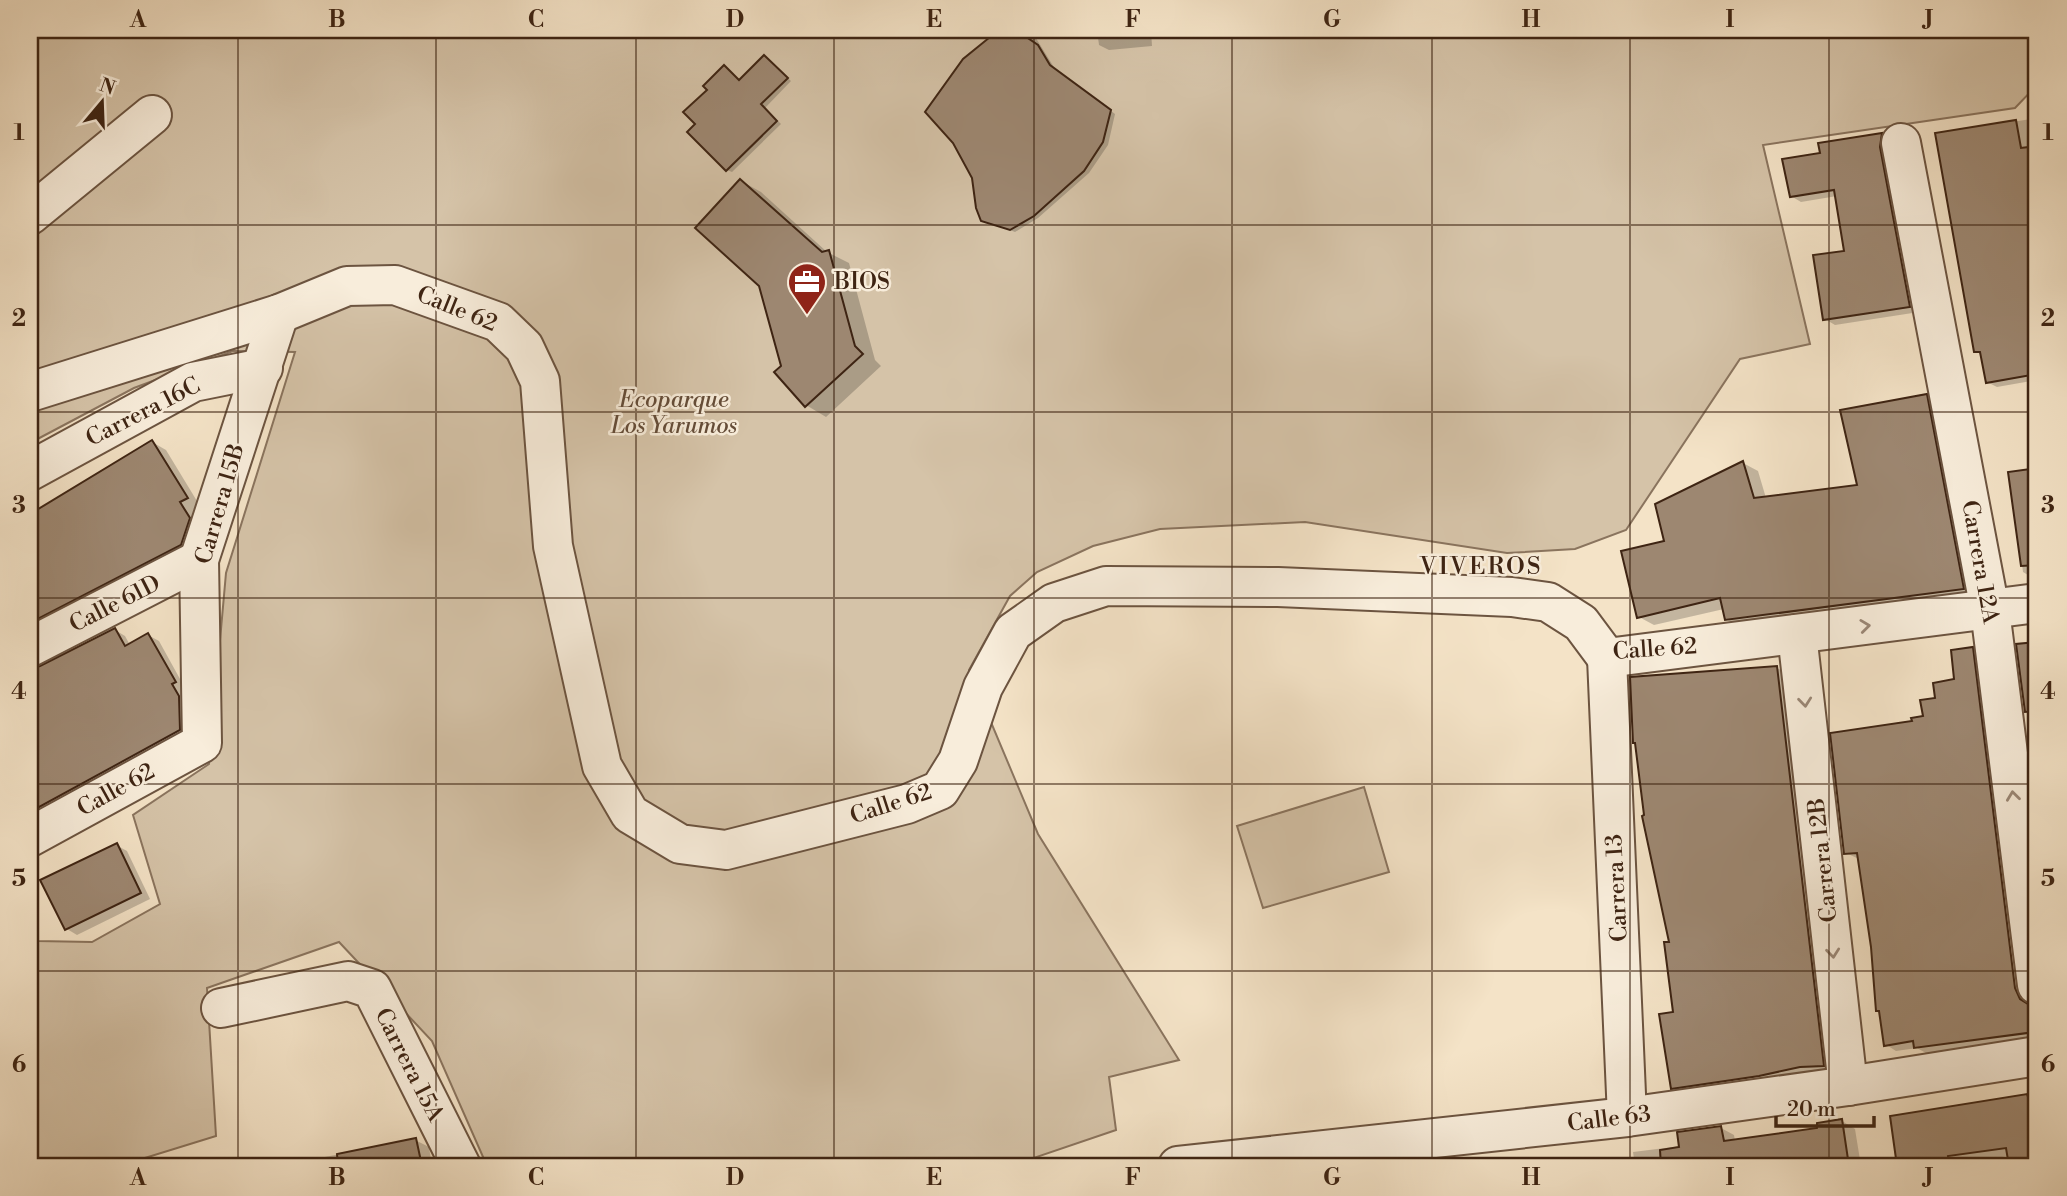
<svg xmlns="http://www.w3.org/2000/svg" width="2067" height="1196" viewBox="0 0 2067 1196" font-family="'Libre Bodoni',serif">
  <rect width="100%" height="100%" fill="#f4e3c7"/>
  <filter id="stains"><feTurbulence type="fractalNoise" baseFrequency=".00286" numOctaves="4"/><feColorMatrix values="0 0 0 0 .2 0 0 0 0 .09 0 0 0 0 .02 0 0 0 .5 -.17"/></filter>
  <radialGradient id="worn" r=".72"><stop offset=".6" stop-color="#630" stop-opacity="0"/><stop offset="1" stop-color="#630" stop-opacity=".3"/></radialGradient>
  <g fill="#d5c3a8" stroke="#8a745e" stroke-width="2">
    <polygon points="30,30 2037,30 2037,85 2015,108 1763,145 1810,344 1740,359 1626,530 1575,549 1507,553 1305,522 1160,529 1093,546 1037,572 1010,596 969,670 1038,834 1179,1060 1109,1077 1116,1130 1010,1166 487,1166 432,1041 339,942 207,988 216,1136 119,1166 30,1166 30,931 37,941 92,942 160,904 133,815 209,764 226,573 295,352 233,351 134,388 30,443"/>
    <polygon points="1364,787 1389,872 1263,908 1237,826"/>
  </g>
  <g fill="#0003">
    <polygon points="1010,30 1031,30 1055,69 1115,114 1108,145 1089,173 1038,218 1015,232 988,222 991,38"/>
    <polygon points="1097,30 1151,30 1152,46 1109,50 1099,45"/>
    <polygon points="769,60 791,81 765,108 781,124 732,172 727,170 697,124 709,90 724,67 740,81"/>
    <polygon points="2037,118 2037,380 1997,387 1987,382 1982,355 1976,351 1937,134"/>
    <polygon points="1882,135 1892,140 1919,312 1835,325 1825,319 1846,252 1837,196 1801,202 1791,196 1822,154 1820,144"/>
    <polygon points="741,181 761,192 827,252 849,263 875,360 881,366 826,417 806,405 783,367"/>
    <polygon points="1926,396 1941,404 1978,597 1741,628 1726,619 1724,609 1654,625 1639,617 1666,542 1743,463 1758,471 1766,498 1859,487"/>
    <polygon points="152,442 166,450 200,506 193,510 203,527 195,552 30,638 30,516"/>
    <polygon points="2037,470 2037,577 2033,578 2023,572 2010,473"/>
    <polygon points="115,630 125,636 130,645 148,635 159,641 185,688 181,690 189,704 190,736 30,823 30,697 49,687"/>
    <polygon points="2037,644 2037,717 2026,711 2018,646"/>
    <polygon points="1972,649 1983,655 2026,995 2030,1006 2037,1008 2037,1038 1926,1053 1917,1048 1896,1051 1885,1044 1859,859 1846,853 1914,723 1925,717 1937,699 1956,681"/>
    <polygon points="1777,668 1789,675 1835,1072 1684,1095 1672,1088 1675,1014 1671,943"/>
    <polygon points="116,845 127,851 150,899 77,935 67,929"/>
    <polygon points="2027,1096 2037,1098 2037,1166 2010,1166 2009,1156 1960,1163 1961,1166 1899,1166 1892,1117"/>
    <polygon points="1842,1121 1855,1129 1861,1166 1635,1166 1633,1152 1681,1146 1721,1128 1734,1135 1735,1141 1819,1130"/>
    <polygon points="415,1140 429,1147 432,1166 282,1165"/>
  </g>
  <g fill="#9d8771" stroke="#3e2413" stroke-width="2">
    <polygon points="1005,30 1016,30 1038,45 1050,65 1111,110 1103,142 1084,171 1034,216 1010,230 981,221 976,208 972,178 953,143 925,112 963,59 990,37"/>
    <polygon points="764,55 788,78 761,104 777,121 726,171 687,132 695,124 683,112 707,90 703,86 724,65 739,80"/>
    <polygon points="2016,120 2021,148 2037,146 2037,274 2030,275 2037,317 2037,374 1986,383 1980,352 1974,352 1935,133"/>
    <polygon points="1882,133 1880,147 1910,307 1823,320 1813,255 1844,251 1834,190 1790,197 1782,159 1820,153 1818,143"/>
    <polygon points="740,179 822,252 829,250 855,346 863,354 805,407 774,372 781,366 759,286 695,228"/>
    <polygon points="1927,394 1964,589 1725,620 1720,598 1637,618 1621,551 1664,541 1655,504 1743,461 1754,498 1857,485 1840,410"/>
    <polygon points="152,440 188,498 180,502 190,518 181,545 30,623 30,514"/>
    <polygon points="2037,468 2037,565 2021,566 2008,472"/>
    <polygon points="115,628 125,646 148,633 176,682 172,684 179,696 180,730 30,812 30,669 40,666"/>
    <polygon points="2037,642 2037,711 2025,712 2016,644"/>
    <polygon points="1973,647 2015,988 2020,999 2031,1006 2035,1032 1914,1048 1913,1041 1884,1046 1879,1011 1876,1011 1871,947 1857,853 1844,854 1830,733 1912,721 1911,718 1923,716 1920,700 1935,698 1933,683 1954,679 1951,650"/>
    <polygon points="1777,666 1824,1066 1800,1067 1759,1076 1671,1089 1659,1014 1673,1012 1664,942 1669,942 1642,816 1644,815 1635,743 1633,743 1630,677"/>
    <polygon points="117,843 141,893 65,930 40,880"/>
    <polygon points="2027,1094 2028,1097 2037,1096 2037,1166 2009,1166 2006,1148 1948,1156 1949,1166 1897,1166 1890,1116"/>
    <polygon points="1842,1119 1849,1166 1661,1166 1660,1150 1679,1147 1677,1132 1721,1126 1724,1141 1817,1128 1817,1123"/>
    <polygon points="416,1138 422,1166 338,1166 337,1154"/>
  </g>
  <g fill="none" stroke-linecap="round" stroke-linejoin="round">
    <defs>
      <g id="minor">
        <polyline points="1901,143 1990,610 2037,985"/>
        <polyline points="30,215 152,115"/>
        <polyline points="30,392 279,314 347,286 395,285 498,322 524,347 540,381 553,546 602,766 630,814 680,844 726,850 907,804 940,790 958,761 983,687 1013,632 1054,603 1106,586 1278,587 1512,597 1548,602 1581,623 1607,658"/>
        <polyline points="30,471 193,382 263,368"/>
        <polyline points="1797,634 1848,1086"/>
        <polyline points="30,647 199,560"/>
        <polyline points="1607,658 1627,1117"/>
        <polyline points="1607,658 2037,603"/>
        <polyline points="30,837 202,743 199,560 279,314"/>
        <polyline points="221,1008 348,981 372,989 461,1166"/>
      </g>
      <polyline id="tertiary" points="1178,1166 1627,1117 1848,1086 2037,1056"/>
    </defs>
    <use href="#minor" stroke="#6c5440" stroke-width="42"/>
    <use href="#tertiary" stroke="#6c5440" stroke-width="42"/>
    <use href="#minor" stroke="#f8eddb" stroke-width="38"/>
    <use href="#tertiary" stroke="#f8eddb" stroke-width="38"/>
  </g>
  <defs><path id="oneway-chevron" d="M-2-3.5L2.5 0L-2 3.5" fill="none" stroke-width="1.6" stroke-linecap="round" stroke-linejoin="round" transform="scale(1.75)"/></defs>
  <g stroke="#9b8877">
    <use href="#oneway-chevron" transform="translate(1865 626) rotate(-7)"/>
    <use href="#oneway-chevron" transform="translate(1805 702) rotate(84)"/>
    <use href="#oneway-chevron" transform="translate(2013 796) rotate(-97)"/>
    <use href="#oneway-chevron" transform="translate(1833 953) rotate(84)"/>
  </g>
  <path fill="none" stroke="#3e2413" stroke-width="2" stroke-opacity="0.55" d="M 238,30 L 238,1166M 436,30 L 436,1166M 636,30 L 636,1166M 834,30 L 834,1166M 1034,30 L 1034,1166M 1232,30 L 1232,1166M 1432,30 L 1432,1166M 1630,30 L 1630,1166M 1829,30 L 1829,1166M 30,225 L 2037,225M 30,412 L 2037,412M 30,598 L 2037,598M 30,784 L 2037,784M 30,971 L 2037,971"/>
  <defs>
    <symbol id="office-pin" viewBox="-11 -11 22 30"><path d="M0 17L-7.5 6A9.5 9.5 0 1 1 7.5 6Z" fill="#8f2418" stroke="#f8eddb"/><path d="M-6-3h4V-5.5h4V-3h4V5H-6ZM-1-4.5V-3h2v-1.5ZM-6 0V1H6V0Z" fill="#fff"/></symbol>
  </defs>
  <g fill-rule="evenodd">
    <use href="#office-pin" x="785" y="260" width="44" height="60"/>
  </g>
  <g text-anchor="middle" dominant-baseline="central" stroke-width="5" stroke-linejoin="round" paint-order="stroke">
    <g font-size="23" fill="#3e2413" stroke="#f8eddb" text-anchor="start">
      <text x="834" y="282">BIOS</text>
    </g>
    <g font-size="23" fill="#3e2413" stroke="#f8eddb">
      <text transform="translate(457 309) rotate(22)">Calle 62</text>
      <text transform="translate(143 412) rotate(-27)">Carrera 16C</text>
      <text transform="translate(220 504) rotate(-74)">Carrera 15B</text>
      <text transform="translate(1980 562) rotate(80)">Carrera 12A</text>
      <text transform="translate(115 604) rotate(-27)">Calle 61D</text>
      <text transform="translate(1655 649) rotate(-4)">Calle 62</text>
      <text transform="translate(116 790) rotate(-29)">Calle 62</text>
      <text transform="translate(891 804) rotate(-18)">Calle 62</text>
      <text transform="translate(1823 860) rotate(-96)">Carrera 12B</text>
      <text transform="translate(1617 888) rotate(-93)">Carrera 13</text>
      <text transform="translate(409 1065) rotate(63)">Carrera 15A</text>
      <text transform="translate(1609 1119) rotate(-7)">Calle 63</text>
    </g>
    <g font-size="23" font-style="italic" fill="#644c38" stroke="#f8eddb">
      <text x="674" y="400">Ecoparque<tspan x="674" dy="26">Los Yarumos</tspan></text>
    </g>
    <g font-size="24" letter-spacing="2" fill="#3e2413" stroke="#f8eddb">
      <text x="1481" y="567">VIVEROS</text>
    </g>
  </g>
  <rect width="2067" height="1196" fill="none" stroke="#f4e3c7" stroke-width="77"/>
  <g transform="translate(102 102) rotate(19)" stroke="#f8eddb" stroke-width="5" paint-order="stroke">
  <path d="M0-5L12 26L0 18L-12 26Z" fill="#3e2413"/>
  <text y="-10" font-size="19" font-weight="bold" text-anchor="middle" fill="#3e2413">N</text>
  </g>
  <path d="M1776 1116v10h98v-10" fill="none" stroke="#3e2413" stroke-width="3.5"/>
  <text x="1787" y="1116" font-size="21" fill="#3e2413" stroke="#f8eddb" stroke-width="5" paint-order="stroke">20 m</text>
  <rect x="38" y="38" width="1990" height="1120" fill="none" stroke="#3e2413" stroke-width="2.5"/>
  <g font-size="23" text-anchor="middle" font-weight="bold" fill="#3e2413">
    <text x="138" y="27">A</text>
    <text x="337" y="27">B</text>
    <text x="536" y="27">C</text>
    <text x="735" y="27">D</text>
    <text x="934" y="27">E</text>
    <text x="1133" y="27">F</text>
    <text x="1332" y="27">G</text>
    <text x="1531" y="27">H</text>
    <text x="1730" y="27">I</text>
    <text x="1929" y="27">J</text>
    <text x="19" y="140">1</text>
    <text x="2048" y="140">1</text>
    <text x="19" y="326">2</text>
    <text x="2048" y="326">2</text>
    <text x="19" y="513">3</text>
    <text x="2048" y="513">3</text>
    <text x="19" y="699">4</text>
    <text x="2048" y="699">4</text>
    <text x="19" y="886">5</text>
    <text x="2048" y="886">5</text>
    <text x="19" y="1072">6</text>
    <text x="2048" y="1072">6</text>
    <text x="138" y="1185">A</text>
    <text x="337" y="1185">B</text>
    <text x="536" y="1185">C</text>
    <text x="735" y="1185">D</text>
    <text x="934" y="1185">E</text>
    <text x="1133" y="1185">F</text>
    <text x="1332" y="1185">G</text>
    <text x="1531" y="1185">H</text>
    <text x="1730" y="1185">I</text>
    <text x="1929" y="1185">J</text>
  </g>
  <rect width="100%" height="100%" filter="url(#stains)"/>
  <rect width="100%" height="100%" fill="url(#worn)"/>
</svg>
